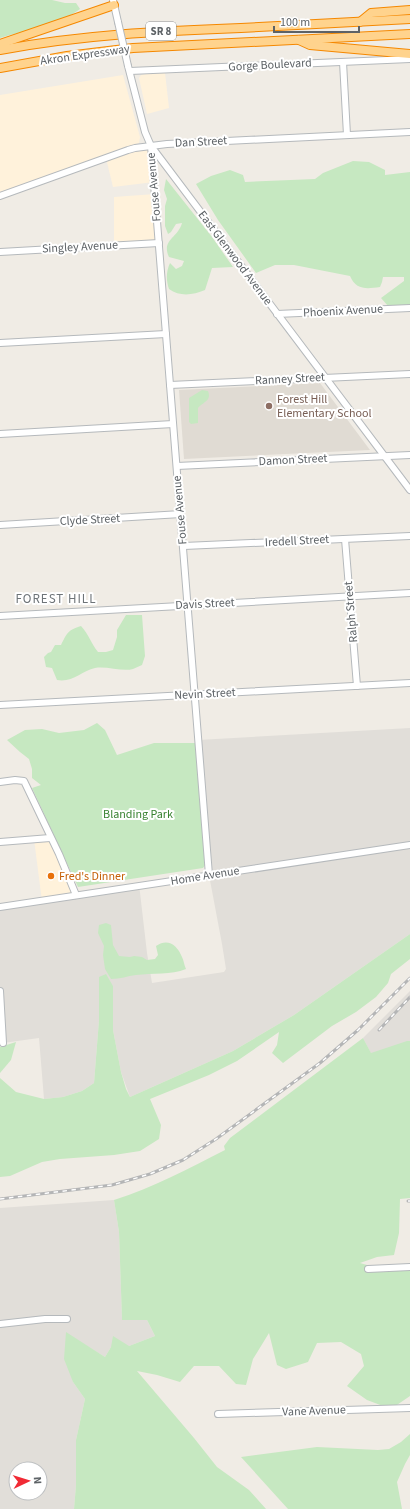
<svg xmlns="http://www.w3.org/2000/svg" width="410" height="1509" viewBox="0 0 410 1509" font-family="'Source Sans 3',sans-serif">
  <rect width="100%" height="100%" fill="#f0ece5"/>
  <g fill="#fff2db">
    <polygon points="150,73 165,73 169,108 147,114 139,78 141,75"/>
    <polygon points="123,75 140,137 139,143 0,192 0,95"/>
    <polygon points="151,146 154,182 113,187 106,158"/>
    <polygon points="155,194 159,243 114,245 114,197"/>
    <polygon points="50,838 76,895 42,901 34,839"/>
  </g>
  <g fill="#e1ded9" fill-rule="evenodd">
    <polygon points="410,728 410,934 294,1015 233,1051 130,1097 121,1072 113,1030 113,986 99,977 99,1020 94,1083 82,1091 63,1097 44,1099 39,1038 3,1043 0,991 0,907 139,884 147,953 152,983 224,972 226,969 222,944 209,875 198,740"/>
    <polygon points="410,991 410,1160 384,1079 363,1038"/>
    <path d="M 114,1200 L 119,1232 L 122,1320 L 147,1320 L 155,1336 L 129,1346 L 111,1347 L 105,1357 L 66,1333 L 73,1382 L 85,1399 L 76,1440 L 76,1485 L 74,1509 L 0,1509 L 0,1208 ZM 16,1469 L 40,1469 L 40,1493 L 16,1493 Z"/>
  </g>
  <polygon fill="#e0dbd3" points="320,383 370,450 184,459 179,390"/>
  <g fill="#c6e8c1">
    <path d="M 0,0 L 52,0 L 65,3 L 76,3 L 80,9 C 59,25 26,30 0,38 Z"/>
    <path d="M 353,161 L 369,162 L 385,170 L 385,175 L 410,172 L 410,306 L 388,306 L 381,298 L 404,281 L 404,277 L 383,277 L 382,282 L 380,287 C 366,289 356,290 350,276 L 294,265 L 275,265 L 256,273 L 218,220 L 196,184 L 211,176 L 230,170 L 243,175 L 245,182 L 315,179 L 323,173 Z"/>
    <path d="M 166,179 L 212,237 L 233,267 L 212,268 L 205,290 C 193,295 180,297 169,289 C 166,280 166,272 170,263 L 176,269 L 182,266 L 184,261 L 169,257 C 161,240 178,238 182,223 L 176,224 L 171,232 L 168,234 L 165,226 L 165,206 L 167,199 L 164,190 Z"/>
    <path d="M 202,390 L 208,391 C 212,401 203,402 198,408 L 198,423 L 191,424 L 189,422 L 189,398 Z"/>
    <path d="M 126,615 L 142,615 L 145,656 L 142,665 C 139,666 136,668 133,669 C 123,672 107,666 95,668 C 82,671 72,683 57,680 L 52,668 L 46,667 L 44,657 L 48,653 L 51,652 L 55,645 L 61,645 C 67,633 68,630 81,626 C 89,635 91,643 98,652 L 106,652 L 113,650 L 117,637 L 117,630 Z"/>
    <polygon points="97,723 105,730 117,755 154,743 196,743 205,865 203,868 78,887 32,788 41,785 32,778 32,769 29,759 20,752 7,740 25,730 42,729 59,733 84,730"/>
    <path d="M 106,923 L 111,925 L 113,945 L 119,956 L 130,957 L 134,956 L 142,957 L 147,960 L 155,959 L 158,955 L 156,946 C 168,938 177,945 182,957 C 184,961 184,965 186,969 C 171,975 153,973 136,975 C 127,976 121,979 111,979 L 105,969 L 103,955 L 104,946 L 98,933 L 99,925 Z"/>
    <polygon points="410,934 410,959 391,974 388,983 376,997 356,1012 332,1026 283,1063 272,1053 277,1045 279,1032 237,1061 209,1075 150,1099 161,1125 159,1139 140,1151 114,1155 60,1159 42,1162 10,1176 0,1177 0,1078 16,1092 44,1099 63,1097 82,1091 94,1083 99,1020 99,977 106,974 113,986 113,1030 121,1072 126,1089 130,1097 233,1051 294,1015"/>
    <path d="M 363,1038 L 371,1053 L 407,1041 L 410,1041 L 410,1198 L 400,1199 L 399,1233 L 394,1255 L 377,1257 L 360,1263 L 388,1271 L 410,1270 L 410,1396 L 391,1409 L 367,1400 L 347,1386 L 364,1366 L 361,1354 L 341,1342 L 317,1343 L 308,1362 L 286,1369 L 277,1365 L 269,1333 L 253,1359 L 246,1385 L 236,1384 L 219,1366 L 194,1366 L 180,1382 L 157,1375 L 137,1371 L 194,1438 L 217,1467 L 249,1490 L 266,1509 L 74,1509 L 76,1485 L 76,1440 L 85,1399 L 73,1382 L 64,1359 L 66,1332 L 105,1357 L 111,1347 L 113,1336 L 129,1346 L 155,1336 L 147,1320 L 122,1320 L 119,1232 L 114,1200 C 154,1187 188,1169 225,1150 L 224,1146 L 230,1138 Z"/>
    <polygon points="16,1042 11,1060 0,1073 0,1047"/>
    <polygon points="410,1434 410,1455 405,1464 397,1482 402,1509 288,1509 241,1457 317,1447 378,1450 389,1449 401,1442"/>
  </g>
  <g fill="none" stroke-linecap="round" stroke-linejoin="round">
    <defs>
      <g id="minor">
        <polyline points="113,0 118,22"/>
        <polyline points="343,62 347,135"/>
        <polyline points="128,66 145,132 151,146 410,490"/>
        <polyline points="130,71 410,59"/>
        <polyline points="151,146 209,875"/>
        <polyline points="0,196 128,150 135,148 167,144 410,132"/>
        <polyline points="0,252 159,243"/>
        <polyline points="277,314 410,308"/>
        <polyline points="0,343 166,334"/>
        <polyline points="170,385 410,374"/>
        <polyline points="0,434 173,424"/>
        <polyline points="177,466 410,455"/>
        <polyline points="0,525 181,514"/>
        <polyline points="345,539 357,686"/>
        <polyline points="184,546 410,536"/>
        <polyline points="0,616 410,593"/>
        <polyline points="0,705 410,683"/>
        <polyline points="0,782 15,780 24,781 59,854 76,895"/>
        <polyline points="0,842 50,838"/>
        <polyline points="0,907 410,845"/>
        <polyline points="0,991 3,1043"/>
        <polyline points="368,1269 410,1267"/>
        <polyline points="0,1324 45,1319 67,1319"/>
        <polyline points="218,1414 410,1408"/>
      </g>
      <g id="highway">
        <polyline points="360,22 371,13 410,10"/>
        <polyline points="299,40 310,45 410,54"/>
        <polyline points="0,44 114,5"/>
        <path d="M 0,50 C 80,35 160,31 241,28 C 297,25 354,22 410,19"/>
        <polyline points="0,68 67,56 133,48 410,34"/>
      </g>
    </defs>
    <use href="#minor" stroke="#b5b9bc" stroke-width="8"/>
    <use href="#highway" stroke="#f58800" stroke-width="10"/>
    <use href="#minor" stroke="#fff" stroke-width="6"/>
    <use href="#highway" stroke="#ffd38d" stroke-width="8"/>
    <defs>
      <g id="rail">
        <polyline points="379,1030 410,997"/>
        <polyline points="0,1199 112,1185 150,1174 183,1160 216,1139 320,1063 358,1030 410,978"/>
        <polyline points="408,1201 410,1201"/>
      </g>
    </defs>
    <use href="#rail" stroke="#b4b5b6" stroke-width="3"/>
    <use href="#rail" stroke="#fff" stroke-width="1.5" stroke-dasharray="4.5" stroke-linecap="butt"/>
    <defs>
      <polyline id="minor-bridge" points="118,22 128,66"/>
    </defs>
    <use href="#minor-bridge" stroke="#b5b9bc" stroke-width="8" stroke-linecap="butt"/>
    <use href="#minor-bridge" stroke="#fff" stroke-width="6"/>
  </g>
  <circle fill="#8d6e63" stroke="#fff" stroke-width="1.5" cx="269" cy="406" r="4"/>
  <circle fill="#e8710a" stroke="#fff" stroke-width="1.5" cx="51" cy="876" r="4"/>
  <g text-anchor="middle" dominant-baseline="central" stroke-width="4" stroke-linejoin="round" paint-order="stroke">
    <rect fill="#fff" stroke="#8e9194" stroke-width="1" x="146" y="22" width="30" height="18" rx="3"/>
    <g font-size="11" font-weight="bold" fill="#5d6266">
      <text x="161" y="31">SR 8</text>
    </g>
    <g font-size="12" fill="#5d6266" stroke="#fff">
      <text transform="translate(85 55) rotate(-8)">Akron Expressway</text>
      <text transform="translate(270 65) rotate(-3)">Gorge Boulevard</text>
      <text transform="translate(201 142) rotate(-3)">Dan Street</text>
      <text transform="translate(154 187) rotate(-95)">Fouse Avenue</text>
      <text transform="translate(80 247) rotate(-3)">Singley Avenue</text>
      <text transform="translate(235 258) rotate(53)">East Glenwood Avenue</text>
      <text transform="translate(343 311) rotate(-3)">Phoenix Avenue</text>
      <text transform="translate(290 379) rotate(-3)">Ranney Street</text>
      <text transform="translate(293 460) rotate(-3)">Damon Street</text>
      <text transform="translate(180 510) rotate(-95)">Fouse Avenue</text>
      <text transform="translate(90 520) rotate(-3)">Clyde Street</text>
      <text transform="translate(297 541) rotate(-3)">Iredell Street</text>
      <text transform="translate(205 604) rotate(-3)">Davis Street</text>
      <text transform="translate(351 612) rotate(-95)">Ralph Street</text>
      <text transform="translate(205 694) rotate(-3)">Nevin Street</text>
      <text transform="translate(205 876) rotate(-9)">Home Avenue</text>
      <text transform="translate(314 1411) rotate(-2)">Vane Avenue</text>
    </g>
    <g font-size="12" fill="#785e54" stroke="#fff" text-anchor="start">
      <text x="277" y="399">Forest Hill<tspan x="277" dy="14">Elementary School</tspan></text>
    </g>
    <g font-size="12" fill="#378230" stroke="#fff">
      <text x="138" y="814">Blanding Park</text>
    </g>
    <g font-size="12" fill="#c56008" stroke="#fff" text-anchor="start">
      <text x="59" y="876">Fred's Dinner</text>
    </g>
    <g font-size="13" letter-spacing="1" fill="#6e7478" stroke="#fff">
      <text x="56" y="599">FOREST HILL</text>
    </g>
  </g>
  <g transform="translate(28 1481) rotate(86)"><circle r="19" fill="#ffffff" stroke="#bec0c2"/>
  <path d="M0-3L7 15L0 10L-7 15Z" fill="#f12a35"/>
  <text y="-6" font-size="11" font-weight="bold" text-anchor="middle" fill="#5d6266">N</text>
  </g>
  <path d="M274 26v6h85v-6" fill="none" stroke="#5d6266" stroke-width="2"/>
  <text x="280" y="26" font-size="12" fill="#5d6266" stroke="#ffffff" stroke-width="3" paint-order="stroke">100 m</text>
</svg>
